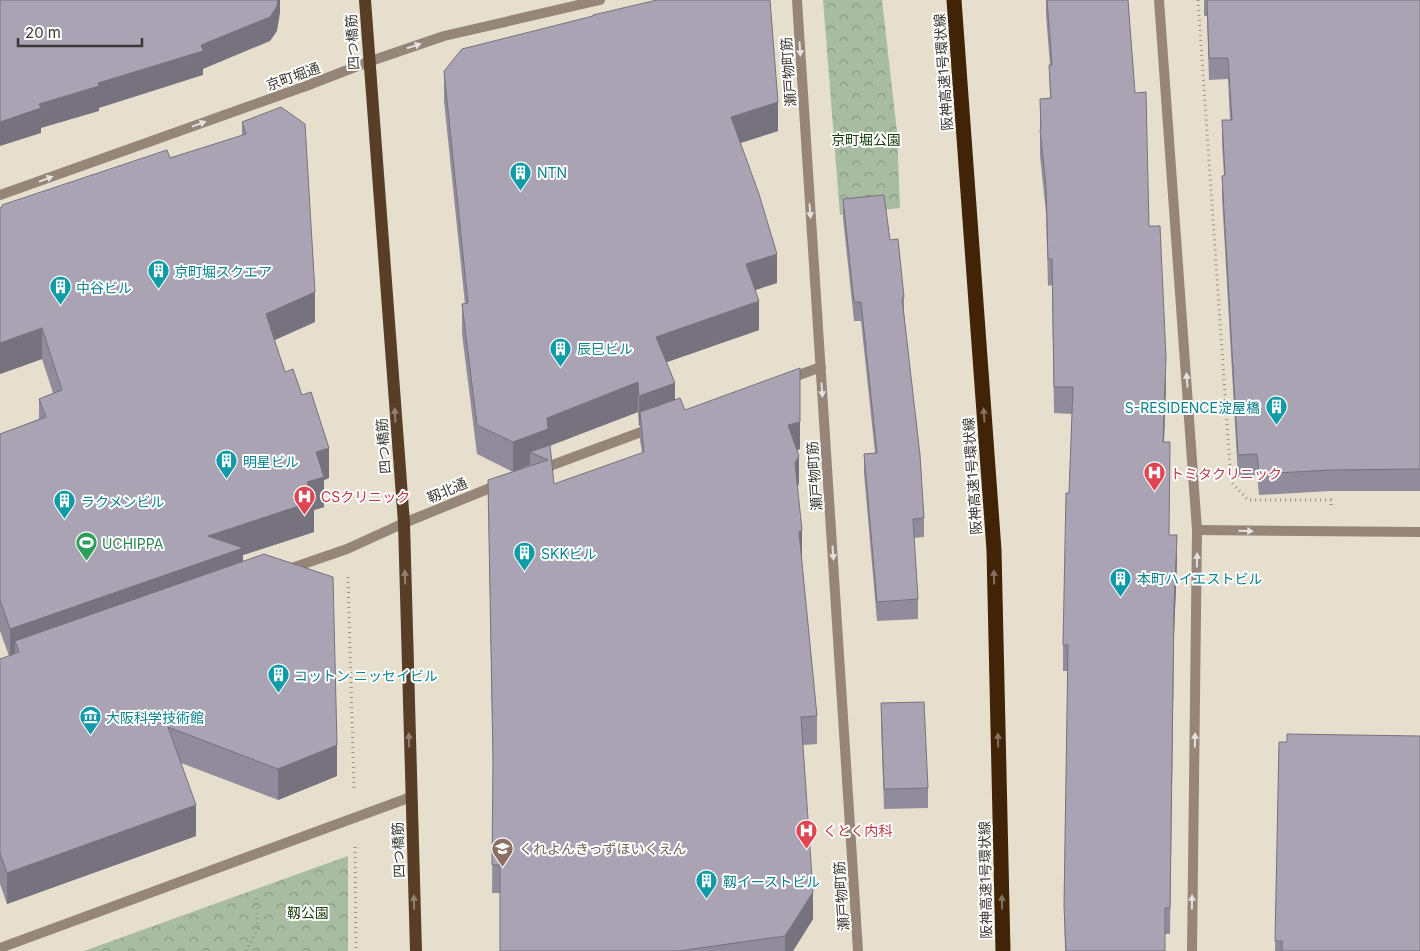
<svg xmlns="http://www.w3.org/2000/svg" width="1420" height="951" viewBox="0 0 1420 951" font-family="Inter,'Noto Sans JP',sans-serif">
  <defs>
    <pattern id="park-crowns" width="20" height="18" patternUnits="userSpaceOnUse" patternTransform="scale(1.25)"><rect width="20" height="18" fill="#a7bca0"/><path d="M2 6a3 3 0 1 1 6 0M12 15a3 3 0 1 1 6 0" fill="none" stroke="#899a83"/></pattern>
  </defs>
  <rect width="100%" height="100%" fill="#e7dfce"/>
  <g fill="url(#park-crowns)">
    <polygon points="823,0 882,0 897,132 900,208 840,215"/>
    <polygon points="348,856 348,951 84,951"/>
  </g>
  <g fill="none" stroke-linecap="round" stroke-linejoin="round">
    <g stroke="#979285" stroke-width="3" stroke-dasharray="1 4" stroke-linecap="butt">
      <polyline points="1198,0 1231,482 1248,500 1331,500 1331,506"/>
      <polyline points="348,577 354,790"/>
      <polyline points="355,847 356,951"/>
      <polyline points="246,951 258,928 256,897"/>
    </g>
    <polyline stroke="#968679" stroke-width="10" points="0,948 411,797"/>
    <g stroke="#968679" stroke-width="10">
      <polyline points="797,0 858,951"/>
      <polyline points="1159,0 1197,530 1192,951"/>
      <polyline points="0,195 306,86 368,62 444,36 600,0"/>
      <polyline points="1197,530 1420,532"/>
      <polyline points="286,570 347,549 404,523"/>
    </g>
    <g stroke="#968679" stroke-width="10">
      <polyline points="788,379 821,367"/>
      <polyline points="539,470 652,428"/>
      <polyline points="404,523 500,484"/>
    </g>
    <polyline stroke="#583d27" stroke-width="12" points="365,0 404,523 416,951"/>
    <polyline stroke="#412407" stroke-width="15" points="954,0 994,550 1003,951"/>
  </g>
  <g fill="#918c9b" fill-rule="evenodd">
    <polygon points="1046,0 1128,0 1135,93 1166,384 1164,442 1169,535 1177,562 1174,634 1170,934 1165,934 1165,951 1065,951 1064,906 1068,671 1063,671 1063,645 1072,414 1054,413 1052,285 1048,286 1046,213 1040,156 1040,99 1050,98 1049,65 1050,65 1046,15"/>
    <polygon points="1204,0 1420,0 1420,491 1330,491 1259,495 1257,475 1238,477 1222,197 1222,176 1224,176 1222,142 1222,120 1230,120 1228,79 1209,80 1207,16 1204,16"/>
    <path d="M 444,71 L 778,131 L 740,143 L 777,283 L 755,290 L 759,330 L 666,362 L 675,400 L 685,410 L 800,396 L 800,449 L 797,450 L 799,484 L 797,486 L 801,559 L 817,716 L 817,744 L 803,745 L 813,919 L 793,951 L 500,951 L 500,893 L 492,893 L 493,776 L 488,480 L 530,466 L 530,465 L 513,472 L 477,454 L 462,334 L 462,304 L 465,304 L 444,101 ZM 638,412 L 639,426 L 640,425 L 640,440 L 642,453 L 554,484 L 550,446 Z"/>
    <polygon points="242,122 315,322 274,340 285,372 329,478 324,480 324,507 314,510 314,532 243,555 243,561 337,776 278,800 181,763 196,836 7,904 0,884 0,659 9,656 0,631 0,434 39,419 39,399 53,393 42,359 0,374 0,208 2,207 2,205 170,158 242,136"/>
    <polygon points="843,199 890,240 904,297 904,314 924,518 924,537 914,538 918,599 918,619 877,621 864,473 864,454 875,453 861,321 854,321 843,218"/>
    <polygon points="881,703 928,788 928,808 884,809 881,723"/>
    <polygon points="1279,742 1420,951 1275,951"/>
  </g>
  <g fill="#76727e">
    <polygon points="278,0 280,0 280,13 277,31 270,41 203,69 203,75 99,108 99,111 41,128 41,133 0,146 0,122 39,104 201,45"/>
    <polygon points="778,102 778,131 731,146 731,117"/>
    <polygon points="777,254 777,283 746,293 746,264"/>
    <polygon points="315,292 315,322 266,344 266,314"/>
    <polygon points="759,301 759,330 656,366 656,337"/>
    <polygon points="42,328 42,359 0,374 0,343"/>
    <polygon points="1166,357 1166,384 1163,468 1163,442"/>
    <polygon points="800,368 800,449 788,453 788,425"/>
    <polygon points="638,382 638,412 548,446 530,452 530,465 513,472 513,442 547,418"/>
    <polygon points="675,383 675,413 640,412 640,425 639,426 639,396"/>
    <polygon points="329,448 329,478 324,480 324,507 314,510 314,532 243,555 243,578 19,652 15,641 15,657 10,659 10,629 208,536 307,482 316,452"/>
    <polygon points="799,456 799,484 795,491 795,463"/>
    <polygon points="802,530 802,558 799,559 799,532"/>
    <polygon points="1177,535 1177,562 1174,634 1170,934 1174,607"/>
    <polygon points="337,745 337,776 278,800 278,769"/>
    <polygon points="196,805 196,836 7,904 7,873"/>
    <polygon points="813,892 813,919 793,951 785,951 785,936"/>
  </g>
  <g fill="#a9a3b4" stroke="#76727e">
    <polygon points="0,0 278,0 277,6 270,17 201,45 203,51 98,83 99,86 39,104 41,108 0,122"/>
    <polygon points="657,0 770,0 778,102 731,117 759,194 777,254 746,264 759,301 656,337 675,383 639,396 638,382 547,418 548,429 513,442 477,425 462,304 468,303 444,71 462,49 593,16 593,15"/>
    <polygon points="1047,0 1128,0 1135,93 1146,92 1149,226 1160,226 1166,357 1163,442 1170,442 1169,535 1177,535 1174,607 1170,908 1165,908 1165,951 1066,951 1064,906 1068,645 1063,645 1066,493 1069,493 1073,387 1054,387 1052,259 1048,259 1046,186 1040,130 1041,129 1040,99 1051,98 1049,65 1052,65"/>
    <polygon points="1207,0 1420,0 1420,469 1330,470 1259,474 1257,454 1238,455 1222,176 1225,175 1222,120 1232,120 1228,58 1209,58"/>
    <polygon points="281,107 305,124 315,292 266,314 285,372 293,369 302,395 311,392 329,448 316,452 324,477 307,482 314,501 208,536 243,548 10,629 0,600 0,434 46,417 39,399 62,390 42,328 0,343 0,208 2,207 2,205 167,150 170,158 246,134 242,122"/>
    <polygon points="884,195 890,240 898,239 904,297 902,298 920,455 924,518 913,519 918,599 877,602 864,454 877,453 861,302 854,302 843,199"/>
    <polygon points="800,368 800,422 788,425 799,456 795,463 802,530 799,532 817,716 801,717 813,892 785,936 678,951 500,951 500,865 492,865 493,760 488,480 548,460 530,452 550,445 554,484 644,452 640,412 680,398 685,410"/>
    <polygon points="264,554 333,577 337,745 278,769 168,727 196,805 7,873 0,853 0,659 19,652 15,641"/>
    <polygon points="924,702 928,788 884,789 881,703"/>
    <polygon points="1287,734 1420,736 1420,951 1282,951 1282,941 1275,941 1279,742 1287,742"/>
  </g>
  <defs><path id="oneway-solid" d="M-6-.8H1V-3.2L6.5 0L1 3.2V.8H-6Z" transform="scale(1.25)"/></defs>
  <g fill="#e5e1de">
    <use href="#oneway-solid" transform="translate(414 46) rotate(-18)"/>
    <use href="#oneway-solid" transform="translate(800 49) rotate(86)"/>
    <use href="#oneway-solid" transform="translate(199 124) rotate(-20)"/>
    <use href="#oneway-solid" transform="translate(46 179) rotate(-20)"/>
    <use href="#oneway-solid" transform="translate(810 211) rotate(86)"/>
    <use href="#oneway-solid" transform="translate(1187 380) rotate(-94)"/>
    <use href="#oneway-solid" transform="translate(822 390) rotate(86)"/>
    <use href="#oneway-solid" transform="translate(1246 531) rotate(1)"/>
    <use href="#oneway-solid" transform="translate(833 553) rotate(86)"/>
    <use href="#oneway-solid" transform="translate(1197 560) rotate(-89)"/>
    <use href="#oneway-solid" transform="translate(1195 740) rotate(-89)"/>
    <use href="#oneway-solid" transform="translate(1192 902) rotate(-89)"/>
  </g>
  <g fill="#928173">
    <use href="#oneway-solid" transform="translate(395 415) rotate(-94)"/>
    <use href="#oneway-solid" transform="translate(405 577) rotate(-92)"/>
    <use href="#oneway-solid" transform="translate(409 740) rotate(-92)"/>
    <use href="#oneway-solid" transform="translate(414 902) rotate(-92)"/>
  </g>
  <g fill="#84715e">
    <use href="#oneway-solid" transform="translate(984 415) rotate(-94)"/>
    <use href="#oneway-solid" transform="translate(994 577) rotate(-91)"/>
    <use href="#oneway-solid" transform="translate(998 740) rotate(-91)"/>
    <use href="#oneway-solid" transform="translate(1002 902) rotate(-91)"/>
  </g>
  <defs>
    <symbol id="building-pin" viewBox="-11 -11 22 30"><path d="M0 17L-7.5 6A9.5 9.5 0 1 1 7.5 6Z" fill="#0f9aa8" stroke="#fff"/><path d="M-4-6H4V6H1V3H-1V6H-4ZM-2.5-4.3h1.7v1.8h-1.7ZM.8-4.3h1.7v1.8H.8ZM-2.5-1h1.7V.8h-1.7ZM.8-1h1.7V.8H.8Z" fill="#fff"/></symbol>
    <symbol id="hospital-pin" viewBox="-11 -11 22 30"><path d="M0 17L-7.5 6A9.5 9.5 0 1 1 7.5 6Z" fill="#e0444e" stroke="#fff"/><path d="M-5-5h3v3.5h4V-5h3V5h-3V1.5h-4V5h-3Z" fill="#fff"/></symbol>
    <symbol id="stadium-pin" viewBox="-11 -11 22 30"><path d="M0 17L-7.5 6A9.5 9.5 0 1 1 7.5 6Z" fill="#2e9e5b" stroke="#fff"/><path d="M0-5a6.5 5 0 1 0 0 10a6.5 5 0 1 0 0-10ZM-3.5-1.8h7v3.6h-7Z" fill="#fff"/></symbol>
    <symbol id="museum-pin" viewBox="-11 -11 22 30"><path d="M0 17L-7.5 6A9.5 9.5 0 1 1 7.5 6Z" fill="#0f9aa8" stroke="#fff"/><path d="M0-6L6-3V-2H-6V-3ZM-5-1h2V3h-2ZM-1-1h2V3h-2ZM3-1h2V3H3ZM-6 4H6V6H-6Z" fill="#fff"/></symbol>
    <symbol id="school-pin" viewBox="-11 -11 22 30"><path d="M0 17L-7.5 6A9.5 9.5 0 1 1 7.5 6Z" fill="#8d6e63" stroke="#fff"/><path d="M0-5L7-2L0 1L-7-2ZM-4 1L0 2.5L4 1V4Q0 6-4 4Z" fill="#fff"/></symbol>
  </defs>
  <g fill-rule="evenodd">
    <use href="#building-pin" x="508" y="160" width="25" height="34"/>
    <use href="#building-pin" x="146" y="258" width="25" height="34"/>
    <use href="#building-pin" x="48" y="274" width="25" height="34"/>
    <use href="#building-pin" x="548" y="336" width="25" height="34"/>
    <use href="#building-pin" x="1264" y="394" width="25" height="34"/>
    <use href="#building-pin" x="214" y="448" width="25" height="34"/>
    <use href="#hospital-pin" x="1142" y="460" width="25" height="34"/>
    <use href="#hospital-pin" x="292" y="484" width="25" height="34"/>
    <use href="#building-pin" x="52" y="488" width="25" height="34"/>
    <use href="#stadium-pin" x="74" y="530" width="25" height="34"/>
    <use href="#building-pin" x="512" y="540" width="25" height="34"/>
    <use href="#building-pin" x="1108" y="566" width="25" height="34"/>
    <use href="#building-pin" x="266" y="662" width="25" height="34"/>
    <use href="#museum-pin" x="78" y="704" width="25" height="34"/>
    <use href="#hospital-pin" x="794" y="818" width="25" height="34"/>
    <use href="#school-pin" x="490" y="836" width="25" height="34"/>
    <use href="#building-pin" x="694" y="868" width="25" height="34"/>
  </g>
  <g text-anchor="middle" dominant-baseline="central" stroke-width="4" stroke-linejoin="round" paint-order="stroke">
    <g font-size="14" fill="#3b3831" stroke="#fff">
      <text transform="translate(352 42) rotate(-93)">四つ橋筋</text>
      <text transform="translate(788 72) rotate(-94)">瀬戸物町筋</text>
      <text transform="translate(943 72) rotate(-94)">阪神高速1号環状線</text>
      <text transform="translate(293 76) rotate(-20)">京町堀通</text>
      <text transform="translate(383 446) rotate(-94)">四つ橋筋</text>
      <text transform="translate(814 476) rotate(-94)">瀬戸物町筋</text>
      <text transform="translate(972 476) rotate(-94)">阪神高速1号環状線</text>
      <text transform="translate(447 490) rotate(-23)">靱北通</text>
      <text transform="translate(398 850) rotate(-92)">四つ橋筋</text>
      <text transform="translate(985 880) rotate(-91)">阪神高速1号環状線</text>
      <text transform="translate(841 896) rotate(-94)">瀬戸物町筋</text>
    </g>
    <g font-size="14" fill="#1a400b" stroke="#fff">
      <text x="866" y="139">京町堀公園</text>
      <text x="308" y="912">靱公園</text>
    </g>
    <g font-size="14" fill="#0d838f" stroke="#fff" text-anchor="start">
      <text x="537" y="172">NTN</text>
      <text x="174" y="271">京町堀スクエア</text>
      <text x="76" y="287">中谷ビル</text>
      <text x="577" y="348">辰巳ビル</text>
      <text x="1260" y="407" text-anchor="end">S-RESIDENCE淀屋橋</text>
      <text x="243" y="461">明星ビル</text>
      <text x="81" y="501">ラクメンビル</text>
      <text x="541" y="553">SKKビル</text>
      <text x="1137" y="578">本町ハイエストビル</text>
      <text x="294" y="675">コットン ニッセイビル</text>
      <text x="106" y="717">大阪科学技術館</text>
      <text x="723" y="881">靱イーストビル</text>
    </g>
    <g font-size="14" fill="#be3a42" stroke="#fff" text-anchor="start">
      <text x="1170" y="473">トミタクリニック</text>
      <text x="321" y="496">CSクリニック</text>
      <text x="823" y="830">くとく内科</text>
    </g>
    <g font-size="14" fill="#27864d" stroke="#fff" text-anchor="start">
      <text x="102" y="543">UCHIPPA</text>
    </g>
    <g font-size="14" fill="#785e54" stroke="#fff" text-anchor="start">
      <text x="519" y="848">くれよんきっずほいくえん</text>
    </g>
  </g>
  <path d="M18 38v8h124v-8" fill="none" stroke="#3b3831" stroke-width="2.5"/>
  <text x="25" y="38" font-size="15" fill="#3b3831" stroke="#ffffff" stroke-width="4" paint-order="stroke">20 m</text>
</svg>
